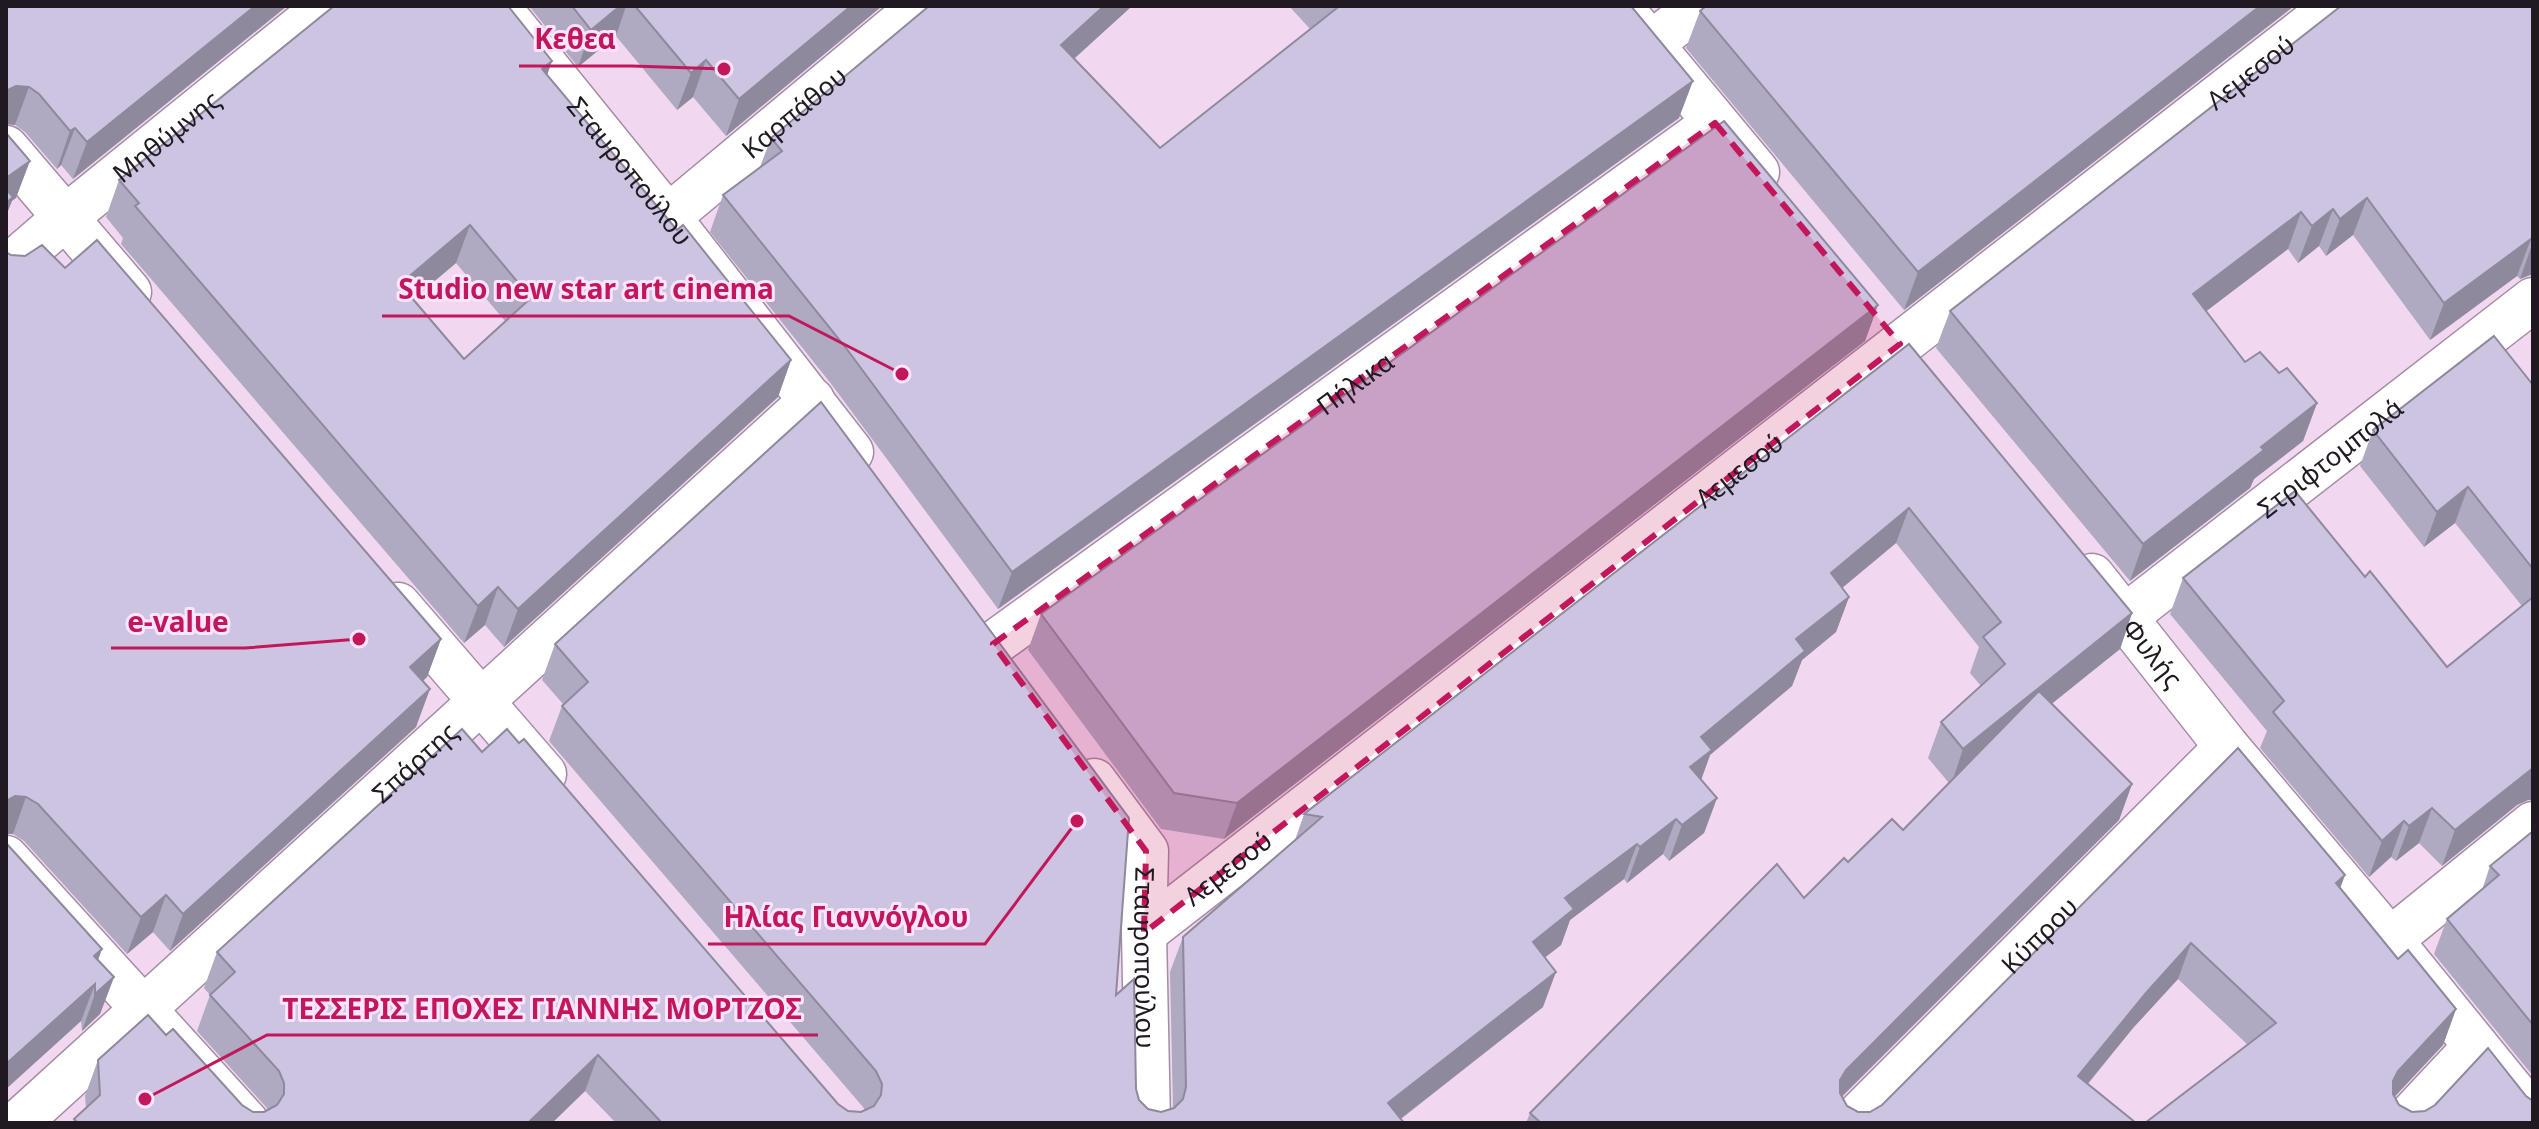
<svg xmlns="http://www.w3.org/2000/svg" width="2539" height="1129" viewBox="0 0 2539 1129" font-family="'Noto Sans',sans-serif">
  <rect width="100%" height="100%" fill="#f1d8f0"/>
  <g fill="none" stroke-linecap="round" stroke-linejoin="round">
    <defs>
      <g id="street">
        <path id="s1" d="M 497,6 L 668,217 L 851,452"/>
        <polyline points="1619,6 1757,172"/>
        <polyline points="1651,44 1699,6"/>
        <polyline points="6,148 129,292"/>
        <path id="s2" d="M 668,217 L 921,6"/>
        <path id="s3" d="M 6,269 L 66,217 L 327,6"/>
        <path id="s4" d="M 2092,576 L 2227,747 L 2390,940 L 2533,1116"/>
        <polyline points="398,605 544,774"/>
        <path id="s5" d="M 2126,616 L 2533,300"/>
        <path id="s6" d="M 993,644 L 1715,123"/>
        <path id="s7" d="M 1094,781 L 1146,851 L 1144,933 L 1148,1123"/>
        <polyline points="6,858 247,1123"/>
        <path id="s8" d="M 1144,933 L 2335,6"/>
        <polyline points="2390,940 2533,824"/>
        <path id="s9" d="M 18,1123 L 812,400"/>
        <path id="s10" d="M 1851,1123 L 2227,747"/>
        <polyline points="2404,1123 2476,1046"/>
      </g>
    </defs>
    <use href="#street" stroke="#a48da3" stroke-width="47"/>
    <use href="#street" stroke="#fff" stroke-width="44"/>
  </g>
  <g fill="#afa9c2" fill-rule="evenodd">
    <polygon points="6,6 287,6 73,179 61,165 57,169 25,132 15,125 6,124"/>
    <polygon points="529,6 882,6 726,136 693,97 677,110 616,36 578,67"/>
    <polygon points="929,6 1132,6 1074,59 1160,148 1310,29 1289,6 1631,6 1679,118 998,609 832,385 710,232 723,195 760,167 771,138"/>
    <polygon points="2294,6 1904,310 1686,48 1700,11"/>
    <polygon points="2533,6 2533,276 2530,275 2520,279 2517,276 2430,340 2353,235 2326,256 2319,246 2298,263 2288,249 2206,311 2245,362 2279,373 2317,403 2303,441 2254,479 2250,488 2130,581 1936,348 1950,311"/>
    <path d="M 552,61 L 547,75 L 677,230 L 791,360 L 778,397 L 504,647 L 485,625 L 464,643 L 121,244 L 123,238 L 106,217 L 119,180 ZM 456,263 L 505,321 L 464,359 L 413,299 Z"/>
    <polygon points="6,252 441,639 427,677 423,681 416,727 170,951 153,932 127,954 24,841 13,834 6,834"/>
    <polygon points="1878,305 1865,341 1224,839 1161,829 1028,650 1041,614"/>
    <polygon points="1909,344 2132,613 2120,649 2051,703 2132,784 2119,820 1842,1097 1847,1106 1858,1112 1870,1112 1882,1105 2238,748 2340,889 2398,959 2456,1009 2443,1045 2394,1097 2399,1105 2412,1112 2533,1123 2145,1123 2248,1045 2178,979 2133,1028 2088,1084 2136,1123 1526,1123 1530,1113 1848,862 1903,830 1949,783 1928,758 1941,722 1981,686 1970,673 1979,647 1896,543 1842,588 1849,597 1836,632 1802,660 1792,686 1710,755 1701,779 1717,798 1704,833 1669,861 1663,854 1627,883 1624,879 1570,920 1561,945 1545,957 1543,1007 1401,1119 1404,1123 616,1123 585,1091 552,1123 73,1123 74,1119 86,1109 85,1096 98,1060 166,1035 242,1105 253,1112 264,1112 268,1110 266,1107 197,1031 210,995 204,988 217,952 482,752 838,1104 848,1111 861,1112 865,1110 863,1107 549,741 562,706 563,704 542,680 555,644 1116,995 1139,1100 1148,1109 1161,1112 1173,1109 1170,972 1183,937 1295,840 1304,814"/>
    <polygon points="2533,385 2533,800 2528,800 2517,805 2442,866 2419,843 2396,861 2391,857 2369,877 2260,748 2267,731 2170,614 2183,578 2365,577 2447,667 2522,606 2455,523 2424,547 2360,466 2373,430"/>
    <polygon points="2533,831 2533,1076 2434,954 2447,919 2482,890 2490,866"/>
    <polygon points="6,843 98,960 114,977 100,1014 82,1031 81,1021 6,1089"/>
  </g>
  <g fill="#8f899e">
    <polygon points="255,6 287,6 73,179 87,142"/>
    <polygon points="620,6 626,6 616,36 578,67 591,30"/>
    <polygon points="851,6 882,6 726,136 739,99"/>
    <polygon points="1104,6 1132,6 1047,83 1061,45"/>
    <polygon points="2260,6 2294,6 1904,310 1918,272"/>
    <polygon points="706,60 693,97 677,110 691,73"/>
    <polygon points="552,61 539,98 542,69"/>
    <polygon points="1693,81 1679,118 998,609 1012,572"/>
    <polygon points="16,86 29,87 15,125 6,124 6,91"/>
    <polygon points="75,128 61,165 57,169 70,131"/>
    <polygon points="30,161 16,198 12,201 6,216 6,178"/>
    <polygon points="2367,198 2353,235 2326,256 2340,219"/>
    <polygon points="2333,209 2319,246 2298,263 2312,226"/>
    <polygon points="2301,212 2288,249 2179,332 2193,294"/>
    <polygon points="470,225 456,263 386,322 400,284"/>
    <polygon points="2531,239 2517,276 2430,340 2444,303"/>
    <polygon points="2533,242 2533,276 2530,275 2520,279"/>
    <polygon points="1878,305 1865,341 1224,839 1237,803"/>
    <polygon points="791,360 778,397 504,647 518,609"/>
    <polygon points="2317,403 2303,441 2254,479 2250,488 2130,581 2143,544 2261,447"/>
    <polygon points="2468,487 2455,523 2424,547 2437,512"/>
    <polygon points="1909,508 1896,543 1818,608 1831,573"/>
    <polygon points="498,587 485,625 464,643 478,606"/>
    <polygon points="1849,597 1836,632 1802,660 1792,686 1710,755 1699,786 1677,802 1701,737 1796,639"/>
    <polygon points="2132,613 2120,649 1951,785 1963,749"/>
    <polygon points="441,639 427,677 397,704 410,667"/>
    <polygon points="430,689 416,727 170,951 183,914"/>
    <polygon points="2533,768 2533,800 2528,800 2517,805 2442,866 2455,830"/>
    <polygon points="2132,784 2119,820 1833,1105 1840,1080 1846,1070"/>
    <polygon points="15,796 26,797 13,834 6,834 6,801"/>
    <polygon points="1717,798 1704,833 1669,861 1682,825"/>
    <polygon points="2432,808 2419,843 2396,861 2409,826"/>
    <polygon points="1676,819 1663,854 1627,883 1640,847"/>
    <polygon points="2404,821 2391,857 2369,877 2382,841"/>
    <polygon points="1637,844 1624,879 1570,920 1561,945 1520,977 1533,942 1565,898"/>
    <polygon points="2345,875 2332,911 2336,883"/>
    <polygon points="166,895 153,932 127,954 141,917"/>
    <polygon points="2191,943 2178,979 2133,1028 2065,1111 2078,1076 2146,993"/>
    <polygon points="102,949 89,986 94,956"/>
    <polygon points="1556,972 1543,1007 1395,1123 1388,1103"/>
    <polygon points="114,977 100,1014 82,1031 95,994"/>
    <polygon points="95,984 81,1021 6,1089 6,1064"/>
    <polygon points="2456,1009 2443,1045 2385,1107 2393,1081 2398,1071"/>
    <polygon points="598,1055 585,1091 552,1123 528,1123"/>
  </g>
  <g fill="#ccc4e1" stroke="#8f899e" stroke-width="2" fill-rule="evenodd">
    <polygon points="6,6 255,6 87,142 75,128 70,131 39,94 29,87 16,86 6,91"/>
    <path d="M 334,6 L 508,6 L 552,61 L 542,69 L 677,230 L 683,225 L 791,360 L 518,609 L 498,587 L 478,606 L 135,206 L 139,203 L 119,180 ZM 470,225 L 531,298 L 464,359 L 400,284 Z"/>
    <polygon points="572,6 620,6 591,30"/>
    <polygon points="635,6 851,6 739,99 706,60 691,73"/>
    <polygon points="929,6 1104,6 1061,45 1160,148 1337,8 1335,6 1631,6 1693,81 1012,572 846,348 723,195 782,151 771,138"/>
    <polygon points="1706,6 2260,6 1918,272 1700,11"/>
    <polygon points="2341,6 2533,6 2533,242 2531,239 2444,303 2367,198 2340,219 2333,209 2312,226 2301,212 2193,294 2245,362 2260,352 2279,373 2287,368 2317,403 2261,447 2264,450 2143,544 1950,311"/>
    <polygon points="1724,121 1878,305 1237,803 1174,793 1041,614"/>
    <polygon points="6,133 30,161 6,178"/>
    <polygon points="6,189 13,197 6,203"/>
    <polygon points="97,240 441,639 410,667 430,689 183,914 166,895 141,917 38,804 26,797 15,796 6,801 6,252 11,255 25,256 42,245 65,268"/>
    <polygon points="2494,336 2533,385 2533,569 2468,487 2437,512 2373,430"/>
    <polygon points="1909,344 2132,613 1963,749 1941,722 2005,664 1983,637 2001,622 1909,508 1831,573 1849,597 1796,639 1805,651 1701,737 1712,750 1690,767 1717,798 1682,825 1676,819 1640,847 1637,844 1565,898 1574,909 1533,942 1556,972 1388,1103 1404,1123 662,1123 598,1055 528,1123 74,1123 76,1121 74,1119 100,1095 98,1060 148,1015 166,1035 173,1029 242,1105 253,1112 264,1112 277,1105 284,1094 284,1083 279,1071 210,995 235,972 217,952 462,729 482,752 507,729 519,743 524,739 838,1104 848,1111 861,1112 874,1106 881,1095 882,1084 876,1071 562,706 588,682 555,644 821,402 1129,818 1116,995 1134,979 1136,1089 1139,1100 1148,1109 1161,1112 1174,1108 1183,1099 1186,1087 1183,937 1322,817 1304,814"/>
    <polygon points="2295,491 2365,577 2370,571 2447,667 2533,597 2533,768 2455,830 2432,808 2409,826 2404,821 2382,841 2273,712 2284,701 2183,578"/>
    <polygon points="2039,691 2132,784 1846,1070 1840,1080 1840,1093 1847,1106 1858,1112 1870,1112 1882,1105 2238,748 2345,875 2336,883 2398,959 2408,950 2456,1009 2398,1071 2393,1081 2393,1094 2399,1105 2412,1112 2425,1111 2435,1105 2488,1048 2526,1096 2533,1101 2533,1123 2145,1123 2276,1023 2191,943 2146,993 2078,1076 2136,1123 1541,1123 1530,1113 1777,864 1804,898 1844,858 1848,862 1892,819 1903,830"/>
    <polygon points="2533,831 2533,1025 2447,919 2499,875 2490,866"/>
    <polygon points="6,843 102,949 94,956 114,977 95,994 95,984 6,1064"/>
  </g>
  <path fill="#c2185b" fill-opacity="0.2" stroke="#c2185b" stroke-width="6" stroke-dasharray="16 10" stroke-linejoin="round" d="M 1715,123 L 1900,344 L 1144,933 L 1146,851 L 993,644 Z"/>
  <g text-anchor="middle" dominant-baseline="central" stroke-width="6" stroke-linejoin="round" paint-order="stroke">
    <g font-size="26" fill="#211921" stroke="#fee5fd">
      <text stroke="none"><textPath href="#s8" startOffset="1402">Λεμεσού</textPath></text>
      <text stroke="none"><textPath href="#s2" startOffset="164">Καρπάθου</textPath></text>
      <text stroke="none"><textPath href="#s3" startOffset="208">Μηθύμνης</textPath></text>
      <text stroke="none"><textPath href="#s1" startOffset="212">Σταυροπούλου</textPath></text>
      <text stroke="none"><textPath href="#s6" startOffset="446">Πήλικα</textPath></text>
      <text stroke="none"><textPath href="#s5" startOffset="258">Στριφτομπολά</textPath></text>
      <text stroke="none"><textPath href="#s8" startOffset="754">Λεμεσού</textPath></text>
      <text stroke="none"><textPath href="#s4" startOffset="98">Φυλής</textPath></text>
      <text stroke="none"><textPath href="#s9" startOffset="536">Σπάρτης</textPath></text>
      <text stroke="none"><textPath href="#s8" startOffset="106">Λεμεσού</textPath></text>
      <text stroke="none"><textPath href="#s10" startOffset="266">Κύπρου</textPath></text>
      <text stroke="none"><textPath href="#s7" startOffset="194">Σταυροπούλου</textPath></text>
    </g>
  </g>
  <path fill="none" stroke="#c2185b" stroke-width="3" d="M724 69L632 66H519M902 374L789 316H382M359 639L245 648H111M1077 821L985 944H708M145 1099L267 1035H818"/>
  <g fill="#c2185b" stroke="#fee5fd" stroke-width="3">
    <circle cx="724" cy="69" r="8"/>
    <circle cx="902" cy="374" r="8"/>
    <circle cx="359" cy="639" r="8"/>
    <circle cx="1077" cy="821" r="8"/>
    <circle cx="145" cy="1099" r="8"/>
  </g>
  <g font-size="28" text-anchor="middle" font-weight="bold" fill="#c2185b" stroke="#fee5fd" stroke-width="6" stroke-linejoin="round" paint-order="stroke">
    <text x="575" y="49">Κεθεα</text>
    <text x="586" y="299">Studio new star art cinema</text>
    <text x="178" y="632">e-value</text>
    <text x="846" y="927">Ηλίας Γιαννόγλου</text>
    <text x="542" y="1019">ΤΕΣΣΕΡΙΣ ΕΠΟΧΕΣ ΓΙΑΝΝΗΣ ΜΟΡΤΖΟΣ</text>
  </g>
  <rect width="2539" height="1129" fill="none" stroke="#211921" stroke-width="16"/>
</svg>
